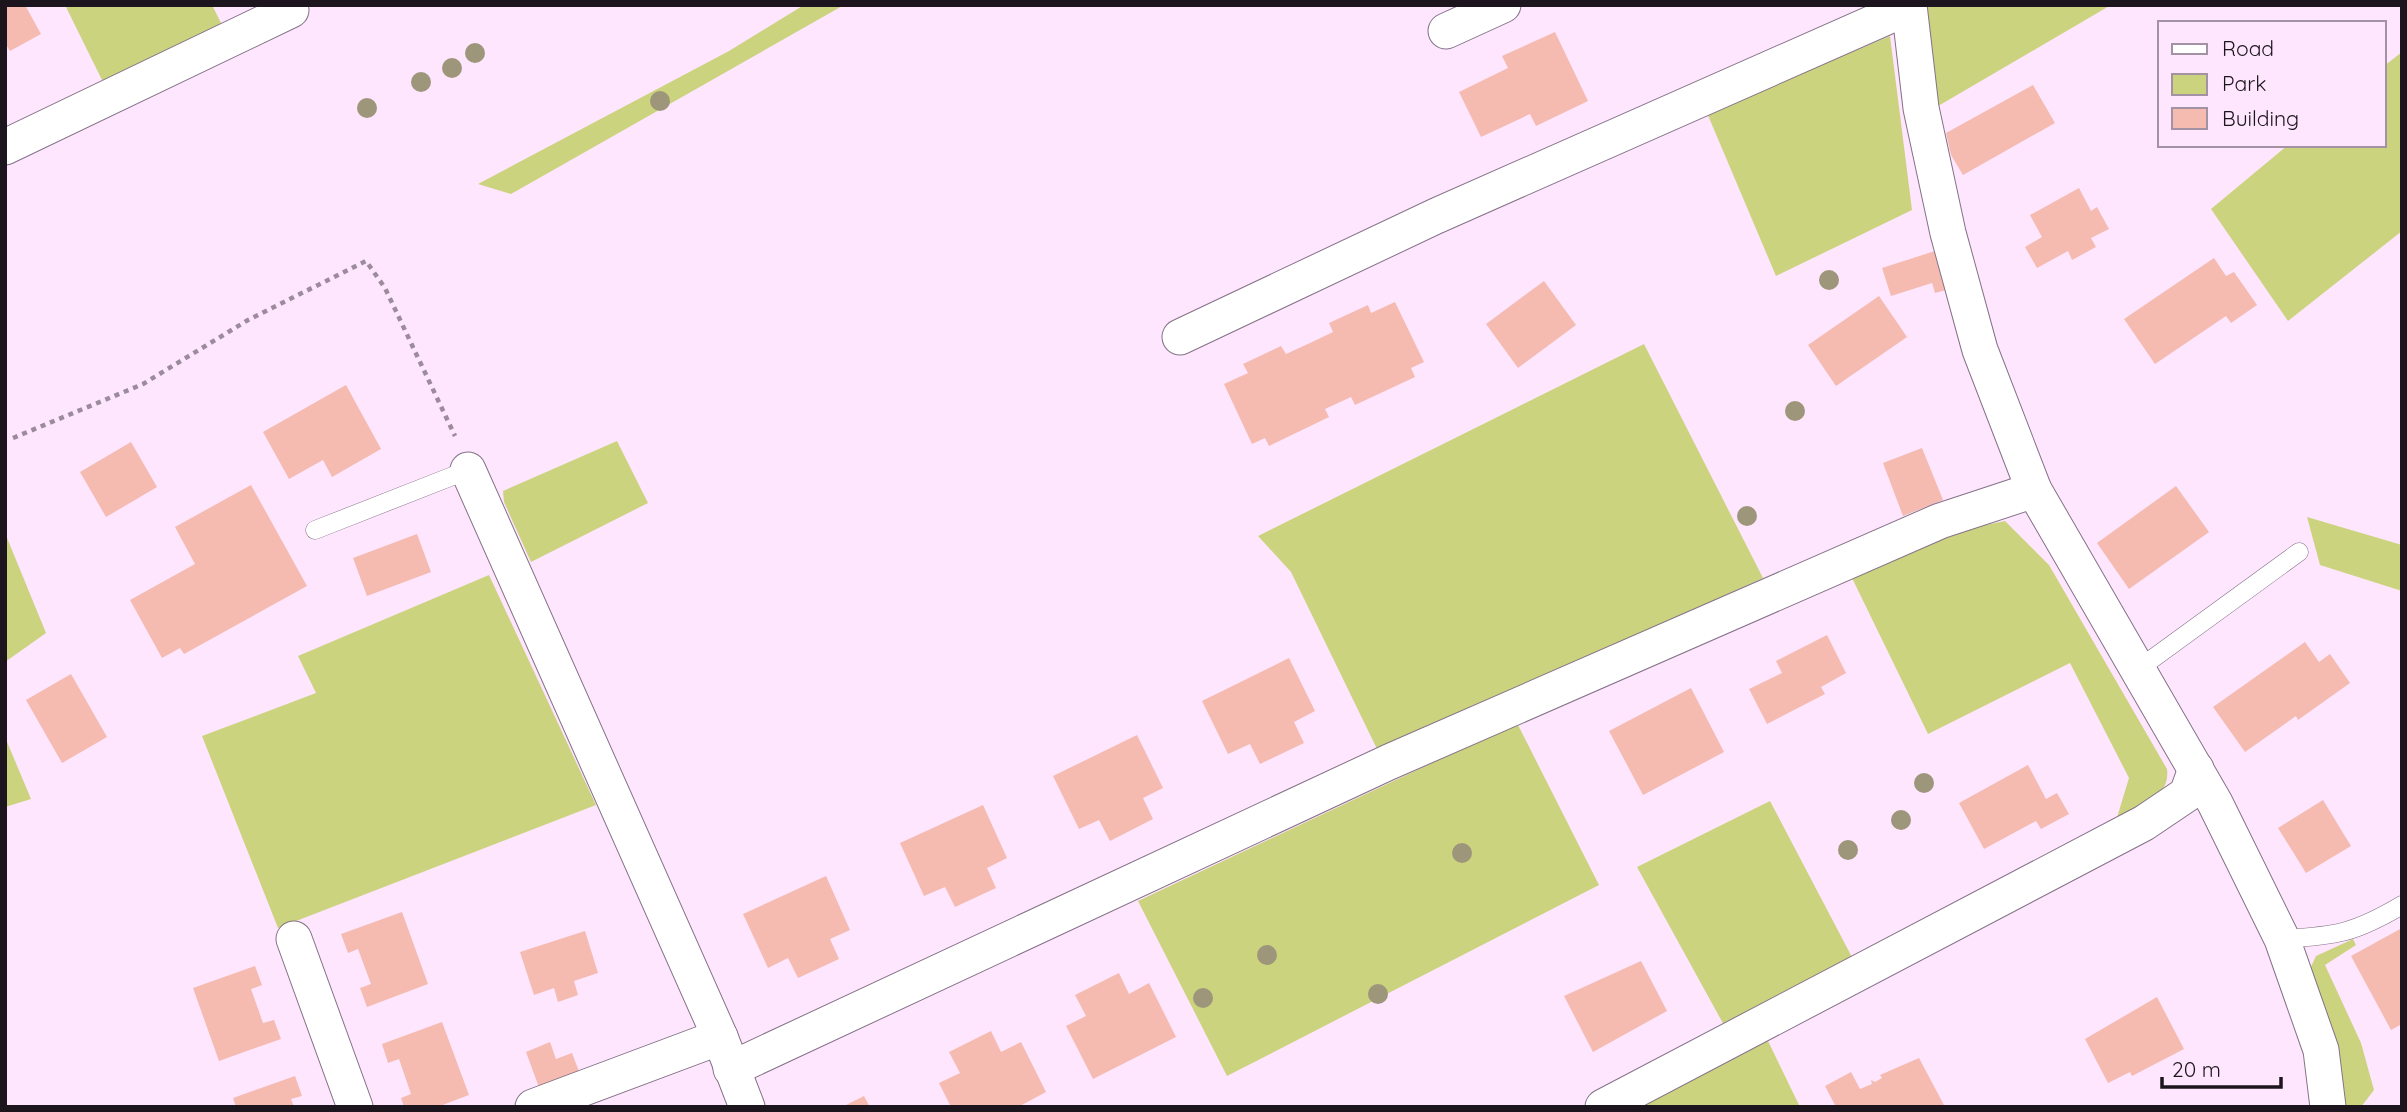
<svg xmlns="http://www.w3.org/2000/svg" width="2407" height="1112" viewBox="0 0 2407 1112" font-family="Quicksand,sans-serif">
  <rect width="100%" height="100%" fill="#fde6fe"/>
  <g fill="#ccd37f">
    <polygon points="65,5 212,5 223,27 103,82"/>
    <polygon points="804,5 844,5 511,194 478,184 729,51"/>
    <polygon points="1924,5 2111,5 1933,109"/>
    <polygon points="1890,36 1912,210 1776,276 1707,113"/>
    <polygon points="2402,52 2402,231 2288,321 2211,209 2288,145 2384,145 2384,66"/>
    <polygon points="1644,344 1763,578 1379,753 1291,572 1258,536"/>
    <polygon points="617,441 648,503 531,562 504,502 503,491"/>
    <polygon points="2307,517 2402,545 2402,591 2320,565"/>
    <path d="M 2005,521 L 2049,565 L 2167,769 C 2171,798 2137,810 2115,824 L 2129,778 L 2070,663 L 1928,734 L 1852,578 L 1961,530 Z"/>
    <polygon points="5,533 46,633 5,662"/>
    <polygon points="489,575 596,805 278,928 202,736 316,693 298,656"/>
    <polygon points="1517,723 1599,885 1227,1076 1138,901"/>
    <polygon points="5,737 31,799 5,807"/>
    <polygon points="1770,801 1854,961 1725,1027 1637,867"/>
    <polygon points="2353,939 2356,945 2325,965 2361,1043 2374,1090 2361,1107 2341,1107 2310,969 2316,956"/>
    <polygon points="1768,1041 1800,1107 1640,1107"/>
  </g>
  <g fill="#f5bbb0">
    <polygon points="5,5 25,5 41,34 10,51 5,43"/>
    <polygon points="1555,32 1588,101 1536,126 1530,114 1481,137 1459,92 1508,68 1502,56"/>
    <polygon points="2033,85 2055,123 1963,175 1951,155 1946,133"/>
    <polygon points="2079,188 2091,211 2097,207 2109,229 2091,238 2096,247 2072,260 2068,251 2037,268 2025,247 2042,237 2030,215"/>
    <polygon points="1935,251 1946,290 1935,293 1932,283 1891,296 1882,268"/>
    <polygon points="2214,258 2226,276 2234,272 2257,305 2231,323 2226,316 2155,364 2124,319"/>
    <polygon points="1544,281 1576,325 1518,368 1486,324"/>
    <polygon points="1879,296 1907,337 1836,386 1808,345"/>
    <polygon points="1395,302 1424,362 1411,368 1415,377 1355,405 1351,397 1325,409 1329,417 1269,446 1265,438 1252,444 1224,384 1248,373 1243,364 1281,346 1286,354 1310,343 1333,332 1329,323 1368,305 1371,313"/>
    <polygon points="346,385 381,449 332,477 323,460 289,479 263,432"/>
    <polygon points="131,442 157,487 106,517 80,472"/>
    <polygon points="1922,448 1943,500 1903,516 1883,463"/>
    <polygon points="251,485 307,586 184,654 180,648 162,658 130,600 195,564 175,527"/>
    <polygon points="2176,486 2209,532 2129,589 2097,543"/>
    <polygon points="417,534 431,572 367,596 353,558"/>
    <polygon points="1827,635 1846,673 1821,687 1825,694 1767,724 1749,689 1782,673 1776,661"/>
    <polygon points="2305,642 2319,662 2330,654 2350,683 2298,720 2296,716 2245,752 2213,707"/>
    <polygon points="1289,658 1315,711 1294,722 1304,743 1260,764 1250,744 1228,754 1202,701"/>
    <polygon points="71,674 107,737 62,763 26,700"/>
    <polygon points="1691,688 1724,752 1643,795 1609,731"/>
    <polygon points="1137,735 1163,788 1143,798 1153,819 1110,841 1099,820 1079,829 1053,776"/>
    <polygon points="2028,765 2046,799 2057,793 2069,814 2041,829 2036,821 1984,849 1959,803"/>
    <polygon points="2323,800 2351,846 2306,873 2278,828"/>
    <polygon points="983,805 1007,858 987,868 996,888 955,907 945,887 924,896 900,843"/>
    <polygon points="826,876 850,930 830,939 839,959 798,978 788,958 768,968 743,914"/>
    <polygon points="402,912 428,984 367,1007 360,988 371,984 358,949 348,953 341,934"/>
    <polygon points="2402,928 2402,1024 2391,1030 2351,956"/>
    <polygon points="585,931 598,973 574,981 578,995 558,1002 554,988 534,995 520,952"/>
    <polygon points="1641,961 1667,1011 1593,1052 1564,996"/>
    <polygon points="255,966 262,985 251,989 263,1023 274,1020 281,1039 219,1061 193,988"/>
    <polygon points="1119,973 1129,994 1149,983 1176,1037 1093,1079 1066,1026 1086,1016 1075,995"/>
    <polygon points="2157,997 2184,1049 2132,1076 2130,1072 2108,1083 2085,1039"/>
    <polygon points="442,1022 469,1095 437,1107 404,1107 401,1098 411,1094 399,1059 388,1063 382,1044"/>
    <polygon points="991,1031 1001,1052 1021,1042 1046,1092 1018,1107 951,1107 939,1083 960,1073 949,1052"/>
    <polygon points="550,1042 556,1059 572,1053 580,1074 540,1090 526,1052"/>
    <polygon points="1919,1058 1945,1107 1836,1107 1825,1086 1851,1072 1860,1089 1872,1084 1871,1080 1875,1082 1882,1078 1880,1075"/>
    <polygon points="295,1076 302,1096 291,1099 294,1107 236,1107 233,1098"/>
    <polygon points="864,1096 870,1107 842,1107"/>
  </g>
  <g fill="none" stroke-linecap="round" stroke-linejoin="round">
    <defs>
      <g id="lane">
        <polyline points="315,530 468,470"/>
        <polyline points="2137,670 2299,552"/>
        <path d="M 2282,939 C 2336,936 2355,933 2402,905"/>
      </g>
      <g id="street">
        <polyline points="1909,5 1921,108 1948,233 1980,350 2034,490 2215,803 2282,939 2321,1050 2328,1107"/>
        <polyline points="1446,31 1503,5"/>
        <polyline points="5,147 291,10"/>
        <polyline points="1180,337 1436,216 1909,7"/>
        <polyline points="468,470 720,1037 747,1107"/>
        <polyline points="294,939 355,1107"/>
        <polyline points="731,1069 1389,762 1940,521 2034,490"/>
        <polyline points="533,1107 720,1037"/>
        <polyline points="1603,1107 2144,823 2187,794 2196,769"/>
      </g>
    </defs>
    <use href="#lane" stroke="#857287" stroke-width="19"/>
    <use href="#street" stroke="#857287" stroke-width="37"/>
    <polyline stroke="#9c8b9d" stroke-width="4.5" stroke-dasharray="5 5" stroke-linecap="butt" points="13,438 143,384 248,320 366,261 385,288 455,436"/>
    <use href="#lane" stroke="#fff" stroke-width="18"/>
    <use href="#street" stroke="#fff" stroke-width="35"/>
  </g>
  <g fill="#9e967a">
    <circle cx="475" cy="53" r="10"/>
    <circle cx="452" cy="68" r="10"/>
    <circle cx="421" cy="82" r="10"/>
    <circle cx="660" cy="101" r="10"/>
    <circle cx="367" cy="108" r="10"/>
    <circle cx="1829" cy="280" r="10"/>
    <circle cx="1795" cy="411" r="10"/>
    <circle cx="1747" cy="516" r="10"/>
    <circle cx="1924" cy="783" r="10"/>
    <circle cx="1901" cy="820" r="10"/>
    <circle cx="1848" cy="850" r="10"/>
    <circle cx="1462" cy="853" r="10"/>
    <circle cx="1267" cy="955" r="10"/>
    <circle cx="1378" cy="994" r="10"/>
    <circle cx="1203" cy="998" r="10"/>
  </g>
  <rect width="2407" height="1112" fill="none" stroke="#1d151d" stroke-width="14"/>
  <rect x="2158" y="21" width="228" height="126" fill="#fde6fe" stroke="#a392a4" stroke-width="2"/>
  <rect x="2172" y="44" width="35" height="10" fill="#ffffff" stroke="#a392a4" stroke-width="2"/>
  <text x="2222" y="56" font-size="21" fill="#1d151d">Road</text>
  <rect x="2172" y="74" width="35" height="21" fill="#ccd37f" stroke="#a392a4" stroke-width="2"/>
  <text x="2222" y="91" font-size="21" fill="#1d151d">Park</text>
  <rect x="2172" y="108" width="35" height="21" fill="#f5bbb0" stroke="#a392a4" stroke-width="2"/>
  <text x="2222" y="126" font-size="21" fill="#1d151d">Building</text>
  <path d="M2162 1077v10h119v-10" fill="none" stroke="#1d151d" stroke-width="3.5"/>
  <text x="2172" y="1077" font-size="21" fill="#1d151d" stroke="#fde6fe" stroke-width="5" paint-order="stroke">20 m</text>
</svg>
